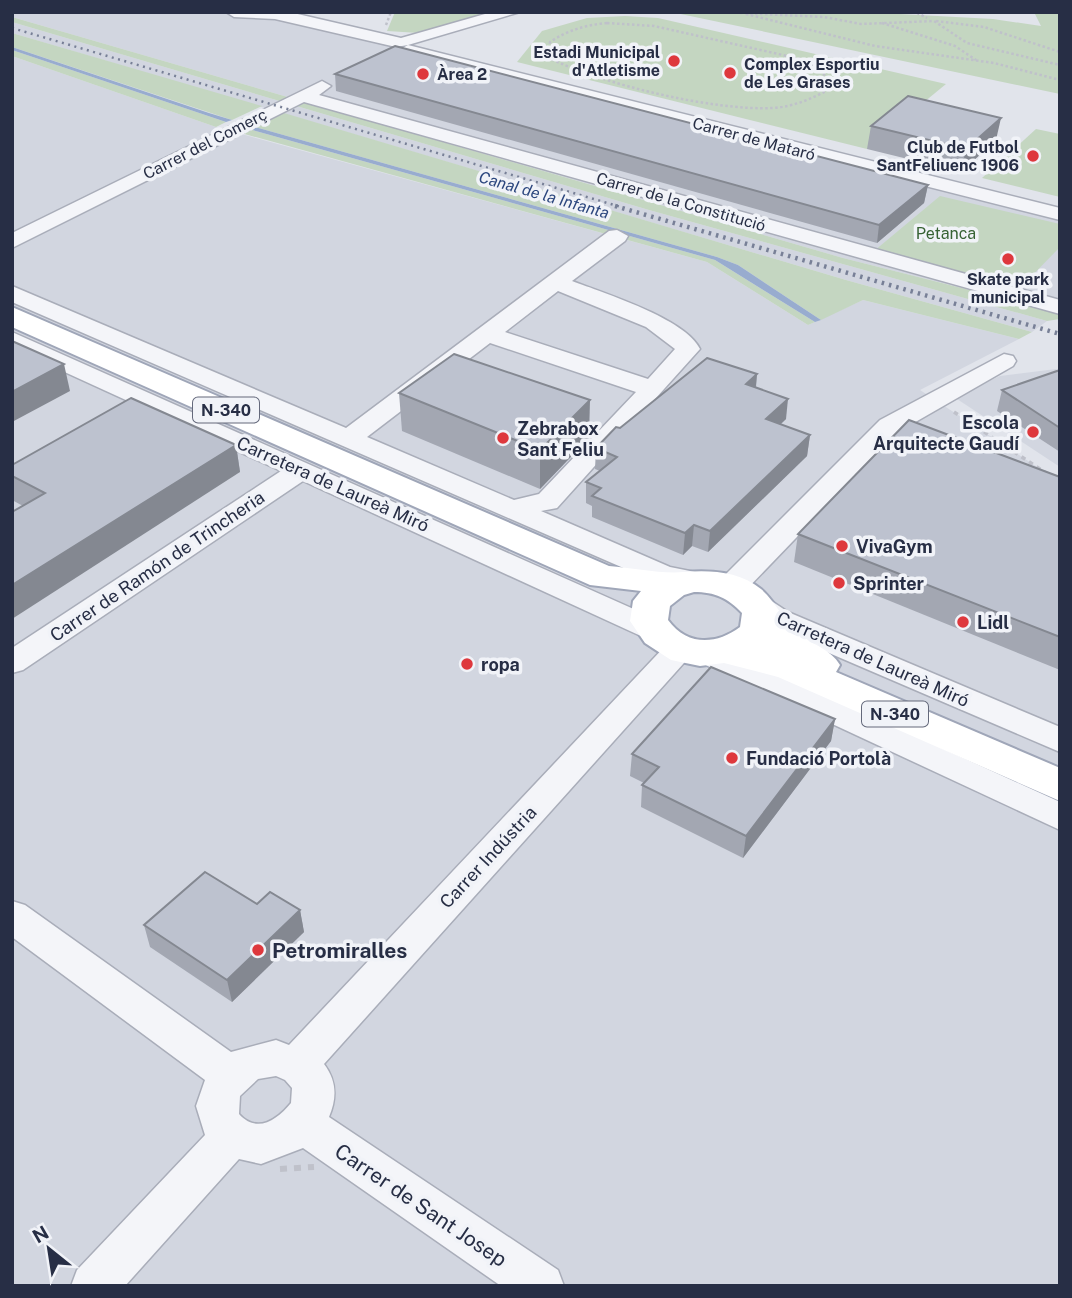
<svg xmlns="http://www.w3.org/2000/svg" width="1072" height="1298" viewBox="0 0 1072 1298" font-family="'Public Sans',sans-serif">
  <rect width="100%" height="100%" fill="#e1e4eb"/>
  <g fill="#d2d6e0">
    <polygon points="12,12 266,12 367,37 397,50 1060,220 1060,313 843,258 12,17"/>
    <polygon points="12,22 649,210 1047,321 1032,332 846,280 12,33"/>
    <polygon points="12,56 216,127 707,262 808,325 863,300 1019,339 920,390 1060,482 1060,1286 12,1286"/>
    <polygon points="1056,369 1060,372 1060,467 954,397 1000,376"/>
  </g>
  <g fill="#c4d6c1">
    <polygon points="395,12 492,12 419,33 387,31"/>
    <polygon points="671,12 900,14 993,19 1041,26 1034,12 1060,12 1060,94"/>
    <polygon points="625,16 658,18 946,84 867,149 517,62 542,31 587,18"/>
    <polygon points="12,17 843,258 1060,313 1060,319 1047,321 649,210 12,22"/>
    <polygon points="12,33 262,106 232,120 12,47"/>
    <polygon points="12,50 226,122 216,127 12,56"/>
    <polygon points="284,113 846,280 1032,332 1019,339 863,300 821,320 738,265 717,257 255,127"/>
    <polygon points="249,129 715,260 815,322 808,325 707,262 241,133"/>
    <polygon points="1036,129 1060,134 1060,197 982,178"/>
    <polygon points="940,196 1060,224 1060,247 1019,289 874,251"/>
  </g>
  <g fill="#98accf">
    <polygon points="12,47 209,113 232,120 226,122 12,50"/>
    <polygon points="255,127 717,257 738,265 821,320 815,322 715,260 249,129"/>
  </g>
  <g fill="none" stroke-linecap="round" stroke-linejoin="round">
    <defs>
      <g id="minor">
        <polygon points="226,12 289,12 401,38 492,12 520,12 408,45 1060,208 1060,220 402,54 399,50 408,45 396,47 275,19 234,17"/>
        <polygon points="322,81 331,86 319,95 1060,300 1060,314 304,102 12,248 12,233"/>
        <path d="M 617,230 L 628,236 L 625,241 L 572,281 C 604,293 686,319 700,349 L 557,508 L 541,511 L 670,567 L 705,574 L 709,581 L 705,588 L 694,590 L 651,580 L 12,302 L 12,286 L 346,428 L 609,231 ZM 558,291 L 646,327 L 675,349 L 648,379 L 505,332 ZM 490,343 L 636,392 L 539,494 L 514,500 L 367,437 Z"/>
        <polygon points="12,332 665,623 670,630 665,637 654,640 643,637 303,481 23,670 12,673 12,648 281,471 12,348"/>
        <polygon points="1004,354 1013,356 1016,361 1013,366 898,432 743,593 732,595 721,593 717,586 721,579 880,420"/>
        <polygon points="756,595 767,598 788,612 1060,727 1060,752 766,626 741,605 745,598"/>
        <path d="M 680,639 L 691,642 L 696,649 L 708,644 L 719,647 L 1060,802 L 1060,830 L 697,661 L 692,654 L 324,1064 C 337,1081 337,1098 329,1117 L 558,1270 L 564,1286 L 501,1286 L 303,1148 L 261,1164 L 239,1159 L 125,1286 L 71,1286 L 77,1270 L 205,1135 L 196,1106 L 205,1080 L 12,937 L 12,901 L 25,905 L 231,1052 L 276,1040 L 289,1045 L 669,642 ZM 276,1076 L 285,1080 L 292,1088 L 291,1103 C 277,1120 257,1134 239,1114 L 240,1096 L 258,1079 Z"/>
      </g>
      <path id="major" d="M 12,307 L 609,566 C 633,568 661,574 684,572 C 710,570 739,571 761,589 C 776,602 783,620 798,633 C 812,645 831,649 840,665 L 836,672 L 1060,768 L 1060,801 L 778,677 L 724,663 L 700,666 L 671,660 L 645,643 L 630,621 L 633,601 L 641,591 L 590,585 L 12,327 ZM 694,592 C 715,592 728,598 742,613 L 740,627 C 716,645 687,646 668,620 L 670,606 L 684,595 Z"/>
    </defs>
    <use href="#minor" stroke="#a9adb9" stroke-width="3"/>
    <use href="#major" stroke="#9fa6b8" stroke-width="4"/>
    <g stroke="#bfc1ca" stroke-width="2.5" stroke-dasharray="2.5 2.5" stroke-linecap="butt">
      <polyline points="740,13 824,17 861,24 934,21 967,43 1060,65"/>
      <polyline points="917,13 927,18"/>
      <polyline points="746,14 875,46 994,63 1060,80"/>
      <polyline points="936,21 984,27 1060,52"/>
      <path d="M 607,23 L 654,26 L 805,60 L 822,71 L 832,88 C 813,98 794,107 772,108 C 713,111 602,84 549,58 L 550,42 C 568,30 586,25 607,23 Z"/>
      <polyline points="882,23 955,46 976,60"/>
      <polyline points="386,25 391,12"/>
    </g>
    <polyline stroke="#bfc1ca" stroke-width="3.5" stroke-dasharray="4.5 4.5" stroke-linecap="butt" points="954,412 1046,473"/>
    <polyline stroke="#bfc1ca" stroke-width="6" stroke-dasharray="7 7" stroke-linecap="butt" points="280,1169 314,1167"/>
    <use href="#minor" fill="#f4f5f9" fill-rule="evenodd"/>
    <use href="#major" fill="#fff" fill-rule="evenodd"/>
    <polyline stroke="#788097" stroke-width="2.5" stroke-dasharray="2 4.5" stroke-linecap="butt" points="12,28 621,207"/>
    <polyline stroke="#788097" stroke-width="4.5" stroke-dasharray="2.5 5" stroke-linecap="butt" points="615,206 1060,334"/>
  </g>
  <g fill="#a3a7b2">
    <polygon points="335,74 928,185 924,203 877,243 336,91"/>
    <polygon points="871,126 996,140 961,172 867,149"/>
    <polygon points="1060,370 1060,452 997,411 1002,390"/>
    <polygon points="757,374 756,388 786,419 780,425 810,435 807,456 708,552 692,546 683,555 592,517 592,506 586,503 586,482 600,471 595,469 596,448 620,428"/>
    <polygon points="399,393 589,438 540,489 402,431"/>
    <polygon points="236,445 240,472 23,506 12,500 12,465"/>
    <polygon points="1060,477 1060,670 794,562 798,534"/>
    <polygon points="835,719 831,741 743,858 641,807 642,785 644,783 630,776 632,754"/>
    <polygon points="257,904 300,910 304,932 232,1002 150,947 144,925"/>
  </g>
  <g fill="#848891">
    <polygon points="1001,118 996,140 961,172 966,149"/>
    <polygon points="928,185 924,203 877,243 879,225"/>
    <polygon points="64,364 70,391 12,422 12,392"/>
    <polygon points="757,374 755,395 746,384"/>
    <polygon points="788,399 786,419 763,440 766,419"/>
    <polygon points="590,400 589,438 540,489 540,450"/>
    <polygon points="810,435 807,456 708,552 710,531"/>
    <polygon points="236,445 240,472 12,619 12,585"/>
    <polygon points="694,525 692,546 683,555 685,533"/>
    <polygon points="835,719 831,741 743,858 746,836"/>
    <polygon points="300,910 304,932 232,1002 227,980"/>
  </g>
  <g fill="#bdc2cf" stroke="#848891" stroke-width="2">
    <polygon points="395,46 928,185 879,225 335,74"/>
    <polygon points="908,96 1001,118 966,149 871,126"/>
    <polygon points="12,341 64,364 12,392"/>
    <polygon points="454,354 590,400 540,450 399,393"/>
    <polygon points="707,358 757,374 746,384 788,399 766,419 810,435 710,531 694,525 685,533 592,496 601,488 586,482 617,457 596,448 616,427 620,428"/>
    <polygon points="1060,370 1060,428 1002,390"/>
    <polygon points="131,398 236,445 12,585 12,512 45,493 12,476 12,465"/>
    <polygon points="909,420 1060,477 1060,637 798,534"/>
    <polygon points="711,667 835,719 746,836 642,785 659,767 632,754"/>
    <polygon points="205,872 257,904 270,892 300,910 227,980 144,925"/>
  </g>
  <g fill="#de383d" stroke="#f1f3f8" stroke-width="2.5">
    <circle cx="674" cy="61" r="7"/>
    <circle cx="730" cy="73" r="7"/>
    <circle cx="423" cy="74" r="7"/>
    <circle cx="1033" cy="156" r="7"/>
    <circle cx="1008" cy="259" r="7"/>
    <circle cx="1033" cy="432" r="7"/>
    <circle cx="503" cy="438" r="7"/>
    <circle cx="842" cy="546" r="7"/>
    <circle cx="839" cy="583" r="7"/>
    <circle cx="963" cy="622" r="7"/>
    <circle cx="467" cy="664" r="7"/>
    <circle cx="732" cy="758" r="7"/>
    <circle cx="258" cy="950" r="7"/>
  </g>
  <g text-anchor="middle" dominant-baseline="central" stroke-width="7" stroke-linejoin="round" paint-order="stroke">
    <g font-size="16" font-weight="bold" fill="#272e45" stroke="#f1f3f8" text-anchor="end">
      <text x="660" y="52">Estadi Municipal<tspan x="660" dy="18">d'Atletisme</tspan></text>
      <text x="744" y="64" text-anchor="start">Complex Esportiu<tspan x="744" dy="18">de Les Grases</tspan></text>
      <text x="437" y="74" text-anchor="start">Àrea 2</text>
      <text x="1019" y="147">Club de Futbol<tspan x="1019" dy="18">SantFeliuenc 1906</tspan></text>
      <text x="1008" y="279" text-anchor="middle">Skate park<tspan x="1008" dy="18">municipal</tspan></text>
    </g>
    <g font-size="16" fill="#272e45" stroke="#f1f3f8">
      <text transform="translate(754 139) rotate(15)">Carrer de Mataró</text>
      <text transform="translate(205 144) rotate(-27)">Carrer del Comerç</text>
      <text transform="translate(681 202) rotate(16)">Carrer de la Constitució</text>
    </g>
    <g font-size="16" font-style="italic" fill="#2c477e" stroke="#f1f3f8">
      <text transform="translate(544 195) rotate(16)">Canal de la Infanta</text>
    </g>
    <g font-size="16" fill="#366233" stroke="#f1f3f8">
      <text x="946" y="233">Petanca</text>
    </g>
    <g fill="#f1f3f8" stroke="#64697b" stroke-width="2">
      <rect x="193" y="397.5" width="66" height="25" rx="5"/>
      <rect x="862" y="701.5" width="66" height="25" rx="5"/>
    </g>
    <g font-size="16" font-weight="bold" fill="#272e45">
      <text x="226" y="410">N-340</text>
      <text x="895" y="714">N-340</text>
    </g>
    <g font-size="18" font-weight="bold" fill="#272e45" stroke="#f1f3f8" text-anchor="start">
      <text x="1019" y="422" text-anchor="end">Escola<tspan x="1019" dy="21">Arquitecte Gaudí</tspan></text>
      <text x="517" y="428">Zebrabox<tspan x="517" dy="21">Sant Feliu</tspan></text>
      <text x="856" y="546">VivaGym</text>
      <text x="853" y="583">Sprinter</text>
      <text x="977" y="622">Lidl</text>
      <text x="481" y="664">ropa</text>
      <text x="746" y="758">Fundació Portolà</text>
    </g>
    <g font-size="18" fill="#272e45" stroke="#f1f3f8">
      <text transform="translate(333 484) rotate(24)">Carretera de Laureà Miró</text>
      <text transform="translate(157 566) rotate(-34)">Carrer de Ramón de Trincheria</text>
      <text transform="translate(873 659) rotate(24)">Carretera de Laureà Miró</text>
      <text transform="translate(488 857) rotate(-47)">Carrer Indústria</text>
    </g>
    <g font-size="21" font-weight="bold" fill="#272e45" stroke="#f1f3f8" text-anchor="start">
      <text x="272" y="950">Petromiralles</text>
    </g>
    <g font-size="21" fill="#272e45" stroke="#f1f3f8">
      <text transform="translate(421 1205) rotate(34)">Carrer de Sant Josep</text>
    </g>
  </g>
  <rect width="1072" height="1298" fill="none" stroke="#272e45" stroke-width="28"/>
  <g transform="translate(49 1249) rotate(330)" stroke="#f1f3f8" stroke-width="5" paint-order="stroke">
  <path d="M0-5L12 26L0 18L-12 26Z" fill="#272e45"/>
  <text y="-10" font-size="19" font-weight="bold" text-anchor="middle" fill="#272e45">N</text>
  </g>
</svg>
